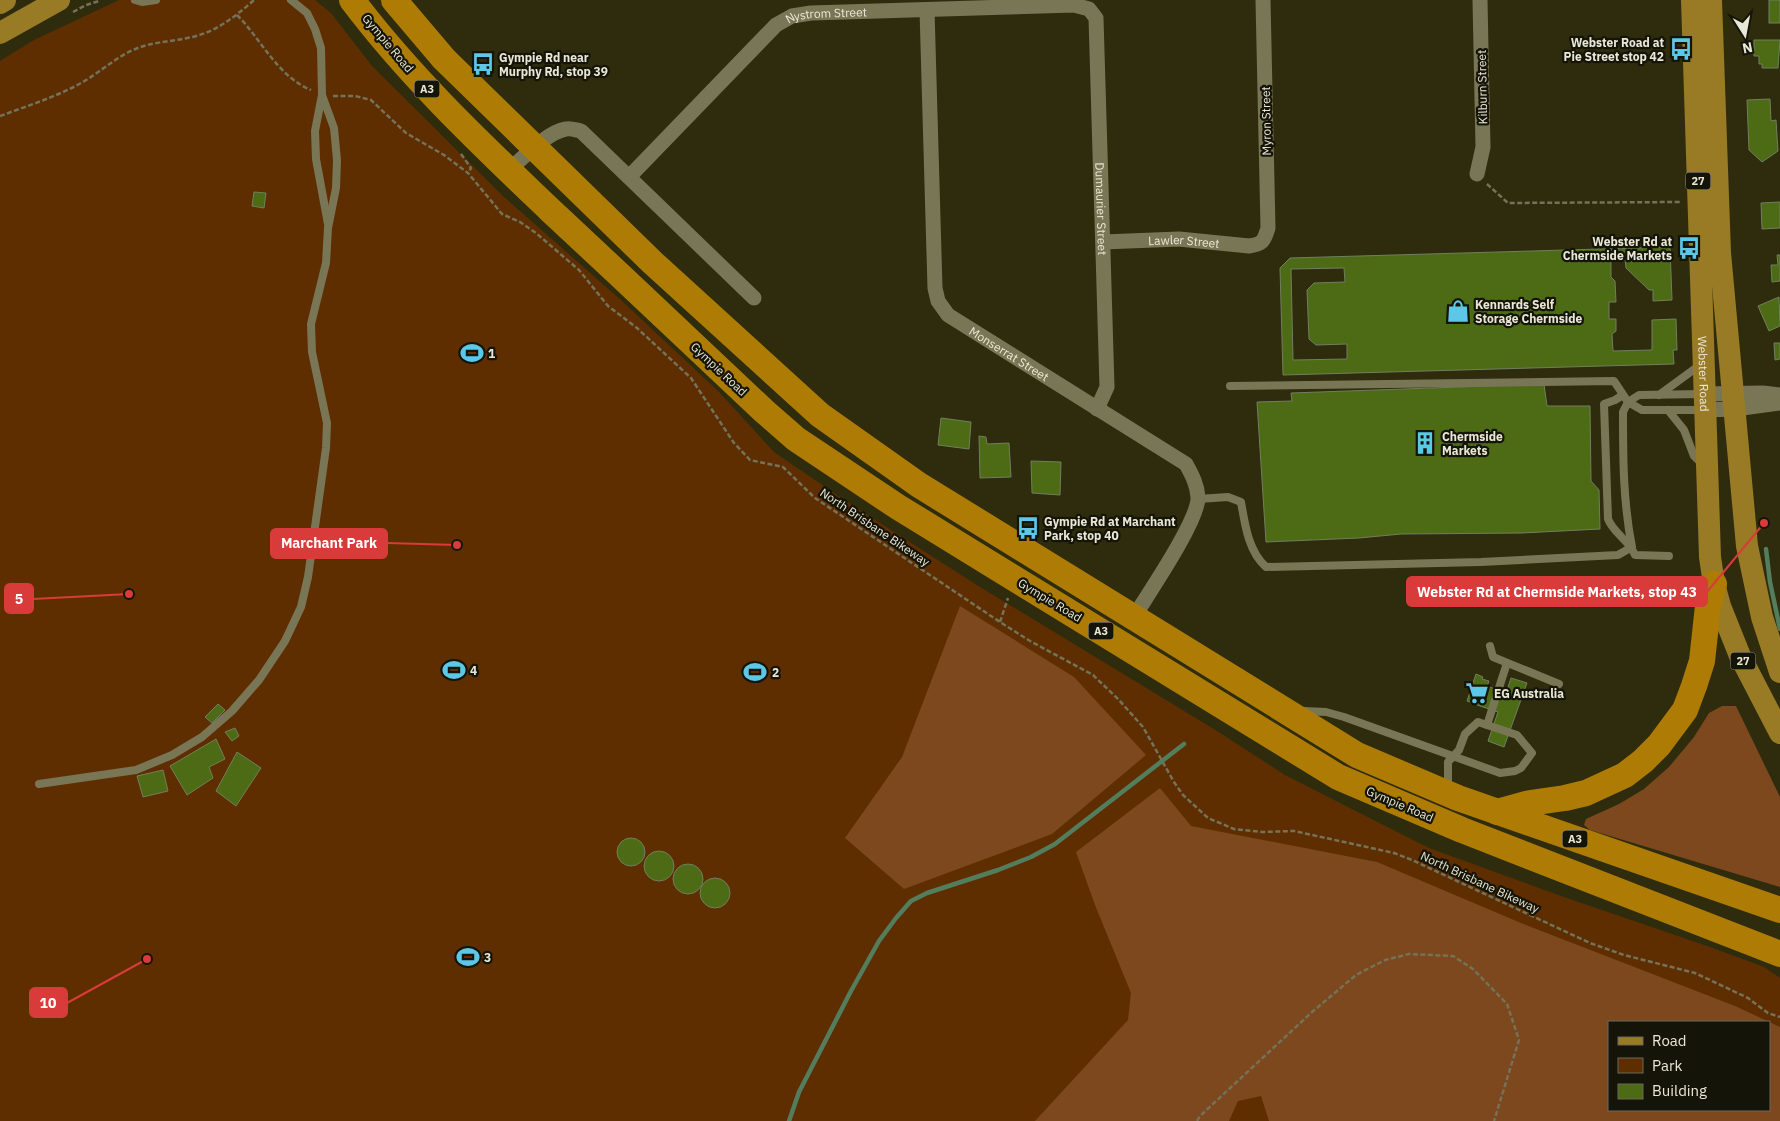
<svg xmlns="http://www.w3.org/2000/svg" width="1780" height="1121" viewBox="0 0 1780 1121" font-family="'IBM Plex Sans',sans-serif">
  <rect width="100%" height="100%" fill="#2f2c0e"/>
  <path fill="#5f2e00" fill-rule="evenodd" d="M 119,0 L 315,0 L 331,13 L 372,66 L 503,196 L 622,301 L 719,392 L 774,452 L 847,502 L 980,587 L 1217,731 L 1285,775 L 1344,805 L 1429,848 L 1561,896 L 1710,947 L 1764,967 L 1780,978 L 1780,1121 L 0,1121 L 0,61 L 34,40 ZM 1609,1022 L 1769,1022 L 1769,1110 L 1609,1110 Z"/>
  <g fill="#7d481d" fill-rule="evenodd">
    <polygon points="960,606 1074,677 1146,755 1052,834 904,889 845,838 902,757"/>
    <polygon points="1722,706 1736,706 1780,797 1780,887 1590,830 1584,825 1586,819 1619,804 1644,789 1669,767 1694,737 1709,713"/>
    <path d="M 1160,788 L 1191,826 L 1377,862 L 1521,923 L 1735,1006 L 1780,1027 L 1780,1121 L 1269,1121 L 1261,1096 L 1238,1101 L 1229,1121 L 1035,1121 L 1128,1020 L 1131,993 L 1095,905 L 1076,852 ZM 1609,1022 L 1769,1022 L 1769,1110 L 1609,1110 Z"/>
  </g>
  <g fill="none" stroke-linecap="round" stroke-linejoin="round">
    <g stroke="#537e5d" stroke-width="4.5">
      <polyline points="1766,549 1770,582 1780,629"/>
      <polyline points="789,1121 799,1092 851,991 879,941 896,918 911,901 927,893 998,870 1031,857 1055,844 1184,744"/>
    </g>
  </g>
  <g fill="#4d6b15" stroke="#717e60" fill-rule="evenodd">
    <rect x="1769" y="0" width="11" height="23"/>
    <polygon points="1754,40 1780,40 1778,68 1762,68 1762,64 1759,64 1759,56 1754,56"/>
    <polygon points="1770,99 1771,121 1776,120 1778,151 1762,162 1749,150 1747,100"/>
    <polygon points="254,192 266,193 264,208 252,206"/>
    <polygon points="1780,202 1780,228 1762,229 1761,203"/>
    <path d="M 1670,247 L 1672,300 L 1653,301 L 1653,290 L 1649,290 L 1626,268 L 1625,259 L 1611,260 L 1611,277 L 1615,281 L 1616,302 L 1609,302 L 1609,319 L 1616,319 L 1616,331 L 1612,334 L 1613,351 L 1652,350 L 1652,320 L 1676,319 L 1677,350 L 1673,350 L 1674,364 L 1283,375 L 1280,268 L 1290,258 ZM 1344,268 L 1345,282 L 1314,283 L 1307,290 L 1309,339 L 1316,345 L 1347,344 L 1347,359 L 1293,360 L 1291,269 Z"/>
    <polygon points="1777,255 1780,255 1780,281 1772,282 1771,265 1778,265"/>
    <polygon points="1779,297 1780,326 1769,331 1758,306"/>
    <polygon points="1774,343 1780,343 1780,359 1775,360"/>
    <polygon points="1544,384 1547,406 1590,406 1591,481 1599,490 1600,529 1522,533 1401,534 1359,538 1266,542 1257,402 1292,401 1291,393"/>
    <polygon points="941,418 971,422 969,449 938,445"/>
    <polygon points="979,436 986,437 987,444 1009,443 1011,477 980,478"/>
    <polygon points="1031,461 1061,462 1060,495 1032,493"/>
    <polygon points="1476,674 1483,677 1482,679 1489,681 1480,706 1467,701"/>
    <polygon points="1511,678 1527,683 1504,747 1488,741 1498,712 1480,706 1487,686 1506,693"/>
    <polygon points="218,704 225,710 212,723 205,717"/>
    <polygon points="235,728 239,736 232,741 225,732"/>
    <polygon points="216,739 225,759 209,767 213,778 187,795 170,766"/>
    <polygon points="237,752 261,768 236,806 216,791"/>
    <polygon points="163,770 168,791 143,797 137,776"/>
    <circle cx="631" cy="852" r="14"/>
    <circle cx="659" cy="866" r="15"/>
    <circle cx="688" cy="879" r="15"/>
    <circle cx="715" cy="893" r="15"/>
  </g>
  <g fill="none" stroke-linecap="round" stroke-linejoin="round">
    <g stroke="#747258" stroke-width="2.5" stroke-dasharray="5 2.5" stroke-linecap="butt">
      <polyline points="73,12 86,5 99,1"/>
      <path d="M 237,15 C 262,40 277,76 311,90"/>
      <polyline points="333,96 355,96 371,100 406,133 444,155 468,173 502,214 520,222 536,233 579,270 608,306 637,328 691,378 734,443 750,460 783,467 815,498 1000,622 1030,641 1093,675 1119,700 1143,727 1174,782 1183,795 1208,818 1234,829 1263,832 1294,831 1394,853 1412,860 1590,943 1624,955 1695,973 1748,998 1768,1013 1780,1017"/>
      <path d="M 0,116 C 27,106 56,97 81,83 C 99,73 115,58 133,50 C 153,41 172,42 192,37 C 216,32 236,16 254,0"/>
      <polyline points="461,154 471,168 468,173"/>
      <polyline points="1487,184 1508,203 1681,202"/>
      <polyline points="1000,622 1008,598"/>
      <polyline points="1197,1121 1200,1116 1312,1012 1356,975 1385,960 1409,954 1453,956 1473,969 1507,1004 1519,1040 1494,1121"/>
    </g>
    <g stroke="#797656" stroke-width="8">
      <polyline points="135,0 142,2 156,0"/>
      <polyline points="291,0 307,13 315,29 321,48 322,95 315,131 316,159 328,224"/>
      <polyline points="1230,386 1614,381 1628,402 1642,410 1702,410"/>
      <path d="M 1623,395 L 1615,400 L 1604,404 L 1608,519 C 1614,534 1629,540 1635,555 L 1669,556"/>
      <polyline points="1659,395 1700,365"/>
      <polyline points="1668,410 1684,430 1694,456 1702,464"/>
      <path d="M 1198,499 L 1228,497 L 1241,502 C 1245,524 1248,551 1266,567 L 1481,562 L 1618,555 L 1632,547 C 1623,502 1623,457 1623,412 L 1628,402 L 1639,395 L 1703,394"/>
      <polyline points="1490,646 1493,657 1559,684"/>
      <polyline points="1304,711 1326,712 1344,717 1500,773 1515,771 1521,768 1532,753 1517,735 1478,722 1465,734 1459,750 1448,762 1448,781 1446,788"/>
      <polyline points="1487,725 1507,663"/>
      <polyline points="39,784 136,770 172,755 202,737 232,711 259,680 285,641 301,607 308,577 326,448 327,423 312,352 311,324 326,263 328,228 336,188 337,160 334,128 322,95"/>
    </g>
    <g stroke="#797656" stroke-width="15">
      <path id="s1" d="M 927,10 L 935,288 L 938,301 L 948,315 L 1186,464 C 1192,475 1197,484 1198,497 C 1199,520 1148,594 1134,617"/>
      <path d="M 509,170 C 523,158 547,132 566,129 C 571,128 576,130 581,131 L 754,298"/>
      <polyline points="1477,174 1483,147 1480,0"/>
      <path id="s2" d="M 629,177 L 776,25 L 792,16 L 811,13 L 1074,5 L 1089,9 L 1096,18 L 1107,387 L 1097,409"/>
      <path id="s3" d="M 1103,242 L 1179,239 L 1249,246 C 1263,244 1264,241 1268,228 L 1263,0"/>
      <polyline points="1704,394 1763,393 1780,395"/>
      <polyline points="1704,410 1735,409 1780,403"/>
    </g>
    <g stroke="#997a25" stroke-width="22">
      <path id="s4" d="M 1692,0 L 1710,557 L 1714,584 L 1720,606 L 1740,656 L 1780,733"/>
      <polyline points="1711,0 1720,253 1747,546 1762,617 1780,672"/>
      <polyline points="0,3 5,0"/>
      <polyline points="0,33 59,0"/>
    </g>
    <g stroke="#ae7c04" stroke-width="26">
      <path d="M 352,0 C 410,77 480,143 549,209 C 621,276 693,344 764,411 L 796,439 L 898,507 L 1338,777 L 1462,830 L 1780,954"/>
      <polyline points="394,0 444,59 653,263 820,415 919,485 1357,755 1458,798 1780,910"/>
      <polyline points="1497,812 1530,803 1565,798 1586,793 1625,775 1643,761 1659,745 1685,710 1694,686 1702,661 1708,606 1714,584"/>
    </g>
  </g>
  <defs>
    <symbol id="bus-bare" viewBox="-9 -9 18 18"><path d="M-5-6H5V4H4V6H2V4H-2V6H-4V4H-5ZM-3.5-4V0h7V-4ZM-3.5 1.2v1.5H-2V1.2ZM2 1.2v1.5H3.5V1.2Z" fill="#5dc7e8" stroke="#151408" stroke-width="2.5" paint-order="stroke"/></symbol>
    <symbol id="shop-bare" viewBox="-9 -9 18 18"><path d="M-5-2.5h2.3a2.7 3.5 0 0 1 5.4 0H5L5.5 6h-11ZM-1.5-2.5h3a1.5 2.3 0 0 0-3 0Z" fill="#5dc7e8" stroke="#151408" stroke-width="2.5" paint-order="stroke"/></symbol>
    <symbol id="stadium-bare" viewBox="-9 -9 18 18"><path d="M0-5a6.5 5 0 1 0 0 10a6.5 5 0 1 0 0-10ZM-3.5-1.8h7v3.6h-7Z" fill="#5dc7e8" stroke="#151408" stroke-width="2.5" paint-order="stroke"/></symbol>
    <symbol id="building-bare" viewBox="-9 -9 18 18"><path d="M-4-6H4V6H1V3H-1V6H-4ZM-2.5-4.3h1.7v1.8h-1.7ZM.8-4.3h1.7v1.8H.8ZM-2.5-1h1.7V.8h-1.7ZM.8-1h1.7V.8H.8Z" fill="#5dc7e8" stroke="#151408" stroke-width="2.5" paint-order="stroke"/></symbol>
    <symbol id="supermarket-bare" viewBox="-9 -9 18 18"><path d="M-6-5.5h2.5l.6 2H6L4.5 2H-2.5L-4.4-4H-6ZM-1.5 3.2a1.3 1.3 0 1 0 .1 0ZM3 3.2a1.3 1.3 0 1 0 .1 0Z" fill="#5dc7e8" stroke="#151408" stroke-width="2.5" paint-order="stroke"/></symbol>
  </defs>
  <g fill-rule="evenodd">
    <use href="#bus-bare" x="1665" y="33" width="32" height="32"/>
    <use href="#bus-bare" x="467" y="48" width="32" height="32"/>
    <use href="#bus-bare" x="1673" y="232" width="32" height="32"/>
    <use href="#shop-bare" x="1442" y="295" width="32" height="32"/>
    <use href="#stadium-bare" x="456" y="337" width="32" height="32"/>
    <use href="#building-bare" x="1409" y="427" width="32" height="32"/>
    <use href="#bus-bare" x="1012" y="512" width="32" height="32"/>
    <use href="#stadium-bare" x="438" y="654" width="32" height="32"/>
    <use href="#stadium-bare" x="739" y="656" width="32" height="32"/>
    <use href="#supermarket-bare" x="1461" y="677" width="32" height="32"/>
    <use href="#stadium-bare" x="452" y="941" width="32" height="32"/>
  </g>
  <g text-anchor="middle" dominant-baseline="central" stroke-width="4.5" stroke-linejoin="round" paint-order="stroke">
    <g fill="#151408" stroke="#a9a898" stroke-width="1">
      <rect x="414.5" y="80.5" width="25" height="17" rx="4"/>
      <rect x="1685.5" y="172.5" width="25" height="17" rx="4"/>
      <rect x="1088.5" y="622.5" width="25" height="17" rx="4"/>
      <rect x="1730.5" y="652.5" width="25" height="17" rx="4"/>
      <rect x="1562.5" y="830.5" width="25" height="17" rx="4"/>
    </g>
    <g font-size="11" font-weight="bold" fill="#e9e8d6">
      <text x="427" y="89">A3</text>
      <text x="1698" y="181">27</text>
      <text x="1101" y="631">A3</text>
      <text x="1743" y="661">27</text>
      <text x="1575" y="839">A3</text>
    </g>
    <g font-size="12" fill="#e9e8d6" stroke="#151408">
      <text stroke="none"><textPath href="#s2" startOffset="264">Nystrom Street</textPath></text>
      <text transform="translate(388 43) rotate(50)">Gympie Road</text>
      <text transform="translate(1482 87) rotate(-91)">Kilburn Street</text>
      <text transform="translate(1266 121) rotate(-91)">Myron Street</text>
      <text stroke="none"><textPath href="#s2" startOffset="730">Dumaurier Street</textPath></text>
      <text stroke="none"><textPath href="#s3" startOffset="81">Lawler Street</textPath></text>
      <text stroke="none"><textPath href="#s1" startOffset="381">Monserrat Street</textPath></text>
      <text transform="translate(719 369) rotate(43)">Gympie Road</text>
      <text stroke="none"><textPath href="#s4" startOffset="374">Webster Road</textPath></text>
      <text transform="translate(875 527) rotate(34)">North Brisbane Bikeway</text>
      <text transform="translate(1050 600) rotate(31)">Gympie Road</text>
      <text transform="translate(1400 804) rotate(23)">Gympie Road</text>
      <text transform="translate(1480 882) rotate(25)">North Brisbane Bikeway</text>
    </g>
    <g font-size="12" font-weight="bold" fill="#e9e8d6" stroke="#151408" text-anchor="start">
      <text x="1664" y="42" text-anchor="end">Webster Road at<tspan x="1664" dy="14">Pie Street stop 42</tspan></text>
      <text x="499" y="57">Gympie Rd near<tspan x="499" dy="14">Murphy Rd, stop 39</tspan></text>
      <text x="1672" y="241" text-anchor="end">Webster Rd at<tspan x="1672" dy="14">Chermside Markets</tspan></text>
      <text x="1475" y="304">Kennards Self<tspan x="1475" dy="14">Storage Chermside</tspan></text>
      <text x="488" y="353">1</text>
      <text x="1442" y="436">Chermside<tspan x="1442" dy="14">Markets</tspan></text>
      <text x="1044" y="521">Gympie Rd at Marchant<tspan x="1044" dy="14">Park, stop 40</tspan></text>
      <text x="470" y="670">4</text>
      <text x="772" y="672">2</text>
      <text x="1494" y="693">EG Australia</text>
      <text x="484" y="957">3</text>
    </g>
  </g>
  <path fill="none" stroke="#d83b39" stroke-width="2" d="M457 545L387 543M1764 523L1707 592M129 594L33 599M147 959L67 1003"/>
  <g fill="#d83b39" stroke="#151408" stroke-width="2">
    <circle cx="457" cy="545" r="5"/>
    <circle cx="1764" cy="523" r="5"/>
    <circle cx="129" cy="594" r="5"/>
    <circle cx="147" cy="959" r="5"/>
  </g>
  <g fill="#d83b39" stroke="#d83b39" stroke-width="2">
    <rect x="271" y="529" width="116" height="29" rx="5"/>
    <rect x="1407" y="577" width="300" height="29" rx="5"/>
    <rect x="5" y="584" width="28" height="29" rx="5"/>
    <rect x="30" y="988" width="37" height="29" rx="5"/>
  </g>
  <g font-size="14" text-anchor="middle" font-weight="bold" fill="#fff">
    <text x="329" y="548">Marchant Park</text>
    <text x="1557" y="597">Webster Rd at Chermside Markets, stop 43</text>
    <text x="19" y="604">5</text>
    <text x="48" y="1008">10</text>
  </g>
  <rect x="1608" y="1021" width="162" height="90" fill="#151408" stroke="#6a695a"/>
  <rect x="1618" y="1037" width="25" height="8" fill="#997a25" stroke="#6a695a"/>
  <text x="1652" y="1046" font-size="15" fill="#e9e8d6">Road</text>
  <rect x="1618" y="1058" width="25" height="15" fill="#5f2e00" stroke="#6a695a"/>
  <text x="1652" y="1071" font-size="15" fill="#e9e8d6">Park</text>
  <rect x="1618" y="1084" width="25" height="15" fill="#4d6b15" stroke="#6a695a"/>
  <text x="1652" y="1096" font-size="15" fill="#e9e8d6">Building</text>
  <g transform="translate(1745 35) rotate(169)" stroke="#151408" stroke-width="4" paint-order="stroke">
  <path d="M0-4L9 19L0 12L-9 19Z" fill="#e9e8d6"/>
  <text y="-8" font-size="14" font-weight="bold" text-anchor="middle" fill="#e9e8d6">N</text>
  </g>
</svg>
